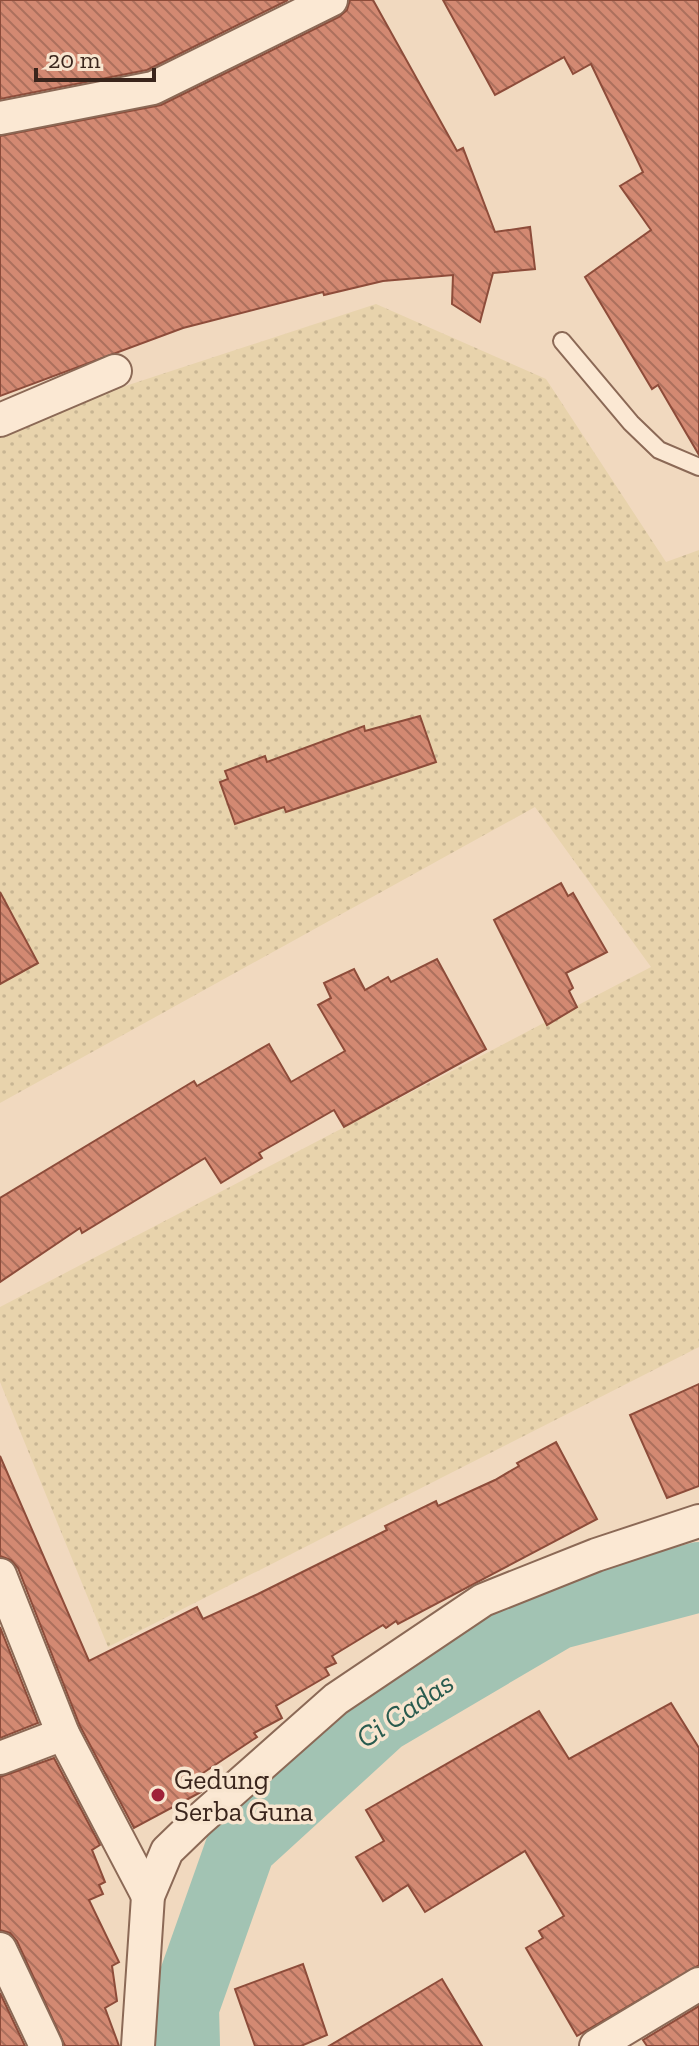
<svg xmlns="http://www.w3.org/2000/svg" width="699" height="2046" viewBox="0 0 699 2046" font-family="'Zilla Slab',serif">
  <defs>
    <pattern id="farmland-dots" width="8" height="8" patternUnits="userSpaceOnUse" patternTransform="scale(2)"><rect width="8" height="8" fill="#e8d3ac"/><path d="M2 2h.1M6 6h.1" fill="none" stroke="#c8b593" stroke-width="1.8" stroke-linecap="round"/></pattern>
    <pattern id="building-back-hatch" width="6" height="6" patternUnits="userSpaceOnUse" patternTransform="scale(2)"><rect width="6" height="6" fill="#d38972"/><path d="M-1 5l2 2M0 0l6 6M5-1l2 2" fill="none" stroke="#ac705d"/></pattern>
  </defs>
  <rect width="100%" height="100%" fill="#f1d9bf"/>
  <polygon fill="url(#farmland-dots)" points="376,304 546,379 666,562 699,550 699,1347 108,1647 0,1382 0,1307 651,967 535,807 0,1103 0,427"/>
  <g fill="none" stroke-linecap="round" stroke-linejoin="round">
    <polyline stroke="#a2c3b3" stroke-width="70" points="185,2046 184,2007 241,1846 381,1718 556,1615 699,1577"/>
  </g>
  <g fill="url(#building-back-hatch)" stroke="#8d4c3a" stroke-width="2">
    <polygon points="0,0 288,0 147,70 0,99"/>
    <polygon points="350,0 373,0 457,151 463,148 495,232 530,227 535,269 493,273 480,322 452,304 453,275 383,281 324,295 323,292 183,328 0,396 0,136 161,105 339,17 347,10"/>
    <polygon points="443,0 699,0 699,455 658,385 652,389 585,277 651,230 620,186 643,172 591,64 573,74 564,57 495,95"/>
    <polygon points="420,716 436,762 286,812 284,807 235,824 220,782 228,779 225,771 265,756 267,762 364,726 365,731"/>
    <polygon points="561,883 568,896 573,893 607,952 566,973 573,988 569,991 577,1007 547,1025 494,920"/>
    <polygon points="0,892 38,963 0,984"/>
    <polygon points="437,959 486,1049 344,1127 334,1110 259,1153 262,1158 221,1183 205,1158 82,1233 80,1228 0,1282 0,1198 194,1081 197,1086 269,1044 291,1082 345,1051 318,1005 331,998 324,983 354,969 365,990 388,977 391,982"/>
    <polygon points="699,1384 699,1486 667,1498 630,1415"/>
    <polygon points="556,1442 597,1519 398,1624 396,1621 386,1628 383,1625 332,1656 336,1663 325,1668 329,1675 276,1706 282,1718 254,1733 257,1737 194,1779 201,1792 134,1828 80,1726 18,1568 11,1560 0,1556 0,1456 89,1661 197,1607 203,1619 258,1594 387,1530 385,1526 436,1501 438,1506 495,1480 519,1466 517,1463"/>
    <polygon points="0,1627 38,1723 0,1738"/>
    <polygon points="671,1703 699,1748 699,1965 577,2036 526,1948 543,1938 539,1931 564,1916 525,1851 425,1912 408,1885 383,1901 356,1857 384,1841 366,1810 539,1711 569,1759"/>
    <polygon points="54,1758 100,1845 92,1850 105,1882 99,1885 103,1894 89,1900 119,1962 112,1966 117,2001 105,2008 119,2046 65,2046 17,1941 10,1933 0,1930 0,1777"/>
    <polygon points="303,1964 327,2035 301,2046 255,2046 235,1989"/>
    <polygon points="442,1979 482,2046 329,2046"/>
    <polygon points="0,1993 25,2046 0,2046"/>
    <polygon points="699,2006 699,2046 647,2046 643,2040"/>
  </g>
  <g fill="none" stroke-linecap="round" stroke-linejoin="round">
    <defs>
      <polyline id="service" points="562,341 631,423 659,450 699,467"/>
      <g id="minor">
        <polyline points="0,118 153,88 331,0"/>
        <polyline points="0,420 115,371"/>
        <polyline points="0,1575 63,1734 148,1896"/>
        <polyline points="0,1758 63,1734"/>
        <polyline points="0,1949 46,2046"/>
        <polyline points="138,2046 148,1896 167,1851 197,1822 336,1699 483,1600 596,1555 699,1521"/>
        <polyline points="596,2046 699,1984"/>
      </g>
    </defs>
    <use href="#service" stroke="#8b6956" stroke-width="20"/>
    <use href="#minor" stroke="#8b6956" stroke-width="36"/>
    <use href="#service" stroke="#fbe8d3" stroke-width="16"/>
    <use href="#minor" stroke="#fbe8d3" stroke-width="32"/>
  </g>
  <circle fill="#9f2138" stroke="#f8e5cf" stroke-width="3" cx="158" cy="1795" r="8"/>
  <g text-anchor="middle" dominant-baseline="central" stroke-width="7" stroke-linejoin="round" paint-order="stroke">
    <g font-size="28" fill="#3a251c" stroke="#f8e5cf" text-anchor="start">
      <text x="174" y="1779">Gedung<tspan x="174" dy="32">Serba Guna</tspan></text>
    </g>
    <g font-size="30" font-style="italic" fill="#295b4f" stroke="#f8e5cf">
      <text transform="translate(405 1710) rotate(-34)">Ci Cadas</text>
    </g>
  </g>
  <path d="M36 68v12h118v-12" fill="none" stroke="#3a251c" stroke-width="4"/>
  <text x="48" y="68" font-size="24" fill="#3a251c" stroke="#f8e5cf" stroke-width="6" paint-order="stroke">20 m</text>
</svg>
